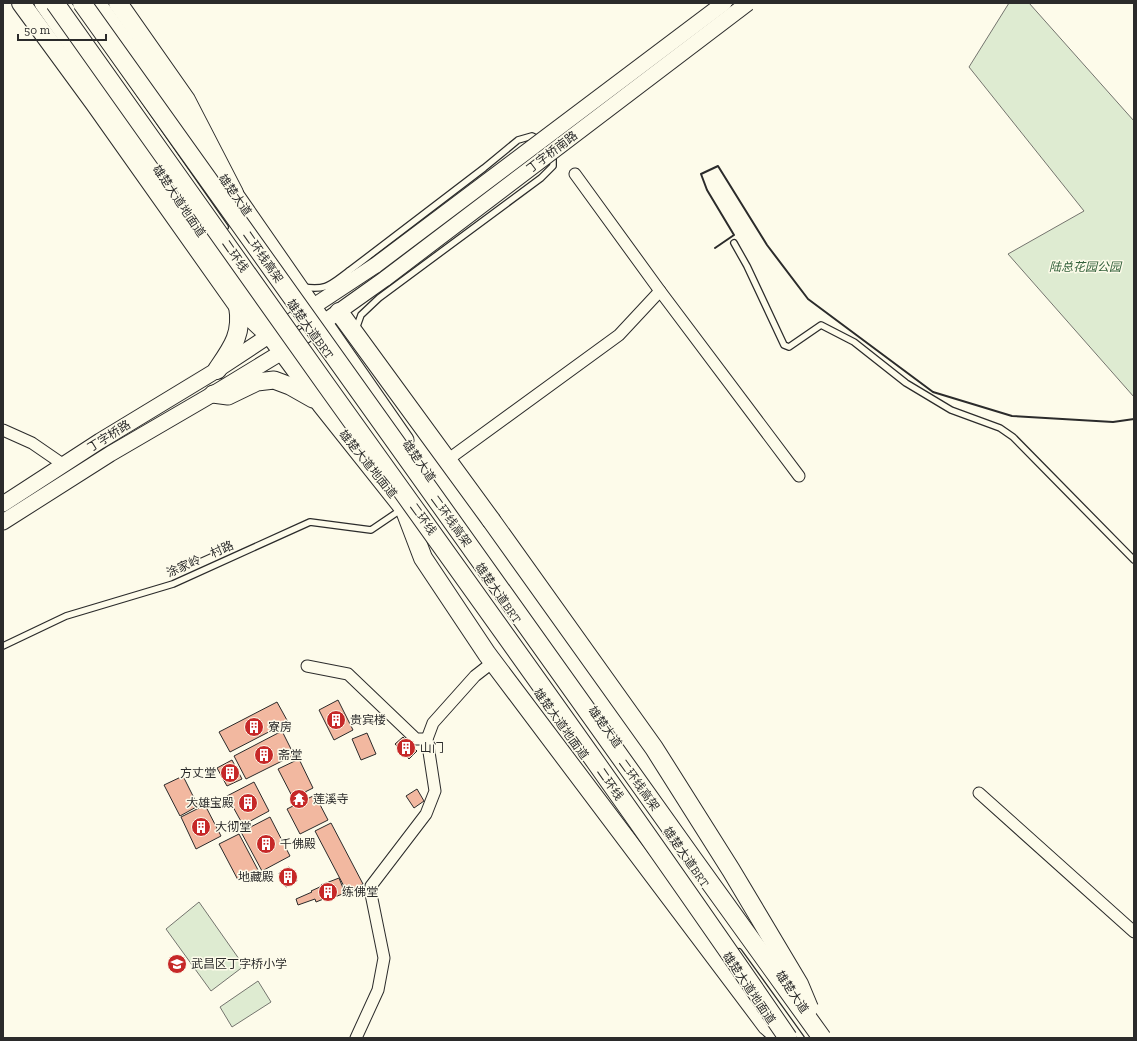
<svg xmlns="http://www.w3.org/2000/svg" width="1137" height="1041" viewBox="0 0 1137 1041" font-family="'Zilla Slab','Noto Sans SC',serif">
  <rect width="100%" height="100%" fill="#fdfbea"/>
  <g fill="#deebd1" stroke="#74746e">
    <polygon points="1009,3 1029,3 1134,121 1134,397 1008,254 1084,211 969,67"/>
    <polygon points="199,902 244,966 211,991 166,929"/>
    <polygon points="258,981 271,1002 232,1027 220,1007"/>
  </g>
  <g fill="#f2b8a0" stroke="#2b2b2b">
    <polygon points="338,700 353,730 334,740 319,710"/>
    <polygon points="277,702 288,722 230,752 219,732"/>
    <polygon points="282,731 294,755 246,779 234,756"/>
    <polygon points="367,733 376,754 361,760 352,739"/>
    <polygon points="403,737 417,751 409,759 395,744"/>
    <polygon points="299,759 313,788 293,798 278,769"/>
    <polygon points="232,760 242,779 227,786 217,768"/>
    <polygon points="183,776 198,806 180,816 164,785"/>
    <polygon points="254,782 269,811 243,825 227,796"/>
    <polygon points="417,789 424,801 414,808 406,796"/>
    <polygon points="315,795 328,820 300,834 287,809"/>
    <polygon points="205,805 221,836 196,849 181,817"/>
    <polygon points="270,817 290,856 262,871 241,832"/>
    <polygon points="331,823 363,884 347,892 315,831"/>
    <polygon points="239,834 258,870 238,880 219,844"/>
    <polygon points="289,867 297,881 286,887 279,873"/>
    <polygon points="339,878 345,893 327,900 326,898 316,902 315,899 298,905 296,899 312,892 311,891 322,886 321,885"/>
  </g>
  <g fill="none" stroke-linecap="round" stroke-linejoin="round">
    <defs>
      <g id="service">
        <polyline points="68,3 225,227"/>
        <polyline points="734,243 747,266 784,345 789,347 821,325 854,342 906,383 951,410 1000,428 1013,437 1134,560"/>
        <polyline points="345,282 349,271 484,168 518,140 532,136 540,140"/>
        <path d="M 303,287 C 327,291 331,284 349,271"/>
        <polyline points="356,329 361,315 379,298 541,178 553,166 553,155 552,153"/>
        <polyline points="3,646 66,616 173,584 310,522 371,530 402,509"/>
        <polyline points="739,952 801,1038"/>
      </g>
      <g id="minor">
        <polyline points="575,174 660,291 799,476"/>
        <polyline points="3,430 32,443 64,465"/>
        <polyline points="446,461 619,335 660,291"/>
        <polyline points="307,666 348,674 416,739 427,739"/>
        <polyline points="979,793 1134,932"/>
        <polyline points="356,1038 378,990 384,958 371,894 371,886 426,814 435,791 427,739 433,723 475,676 493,662"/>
      </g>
      <g id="secondary">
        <polyline points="3,504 100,441 217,370 376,265"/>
        <polyline points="3,522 110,454 213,394 282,352 386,278"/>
      </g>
      <g id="primary">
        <polyline points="43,3 129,126 270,336 321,405 410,517"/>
        <polyline points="97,3 212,162"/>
        <polyline points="226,182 405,440"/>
        <polyline points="213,394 228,396 257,382 274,380 290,386 313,399"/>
      </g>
      <g id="trunk">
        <polyline points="21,3 95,104 238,306 270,336"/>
        <polyline points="118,3 186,100 234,193"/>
        <polyline points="339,312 491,520"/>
        <path d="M 217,370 C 232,348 243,334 238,306"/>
        <polyline points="404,508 423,558 487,654 767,1026 781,1038"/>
      </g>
    </defs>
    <use href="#service" stroke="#2b2b2b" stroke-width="8"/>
    <use href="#minor" stroke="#2b2b2b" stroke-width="13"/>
    <use href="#secondary" stroke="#2b2b2b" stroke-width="17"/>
    <use href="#primary" stroke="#2b2b2b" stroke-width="19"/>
    <use href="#trunk" stroke="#2b2b2b" stroke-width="20"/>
    <use href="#service" stroke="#fdfbea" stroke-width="5.5"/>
    <use href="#minor" stroke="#fdfbea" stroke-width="11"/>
    <use href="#secondary" stroke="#fdfbea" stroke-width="15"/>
    <use href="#primary" stroke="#fdfbea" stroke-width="17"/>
    <use href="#trunk" stroke="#fdfbea" stroke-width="18"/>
    <defs>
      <g id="secondary-bridge">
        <polyline points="376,265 724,3"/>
        <polyline points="386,278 748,3"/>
      </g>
      <g id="trunk-bridge">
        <path d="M 55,3 C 145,129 234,256 324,382 C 480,600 637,817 788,1038"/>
        <polyline points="82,3 693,859 822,1038"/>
        <polyline points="491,520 654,748 731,870 799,984 809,1008"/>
      </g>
    </defs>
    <use href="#secondary-bridge" stroke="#2b2b2b" stroke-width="17" stroke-linecap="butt"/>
    <use href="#trunk-bridge" stroke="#2b2b2b" stroke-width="20" stroke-linecap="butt"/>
    <use href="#secondary-bridge" stroke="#fdfbea" stroke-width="15"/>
    <use href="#trunk-bridge" stroke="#fdfbea" stroke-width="18"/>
    <polyline stroke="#2b2b2b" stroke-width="2" points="715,248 734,235 707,190 701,174 718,166 767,245 808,299 933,392 1012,416 1113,422 1134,419"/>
  </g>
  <defs>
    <symbol id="building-disc" viewBox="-11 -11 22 22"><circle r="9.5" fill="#c62828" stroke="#fdfbea"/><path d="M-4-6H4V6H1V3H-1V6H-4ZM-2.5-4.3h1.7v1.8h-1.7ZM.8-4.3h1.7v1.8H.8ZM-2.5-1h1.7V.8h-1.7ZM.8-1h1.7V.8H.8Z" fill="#fff"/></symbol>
    <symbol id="temple-disc" viewBox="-11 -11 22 22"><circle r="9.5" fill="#c62828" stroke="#fdfbea"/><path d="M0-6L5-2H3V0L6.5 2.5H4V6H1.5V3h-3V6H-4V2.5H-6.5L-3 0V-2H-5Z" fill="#fff"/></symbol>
    <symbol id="school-disc" viewBox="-11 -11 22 22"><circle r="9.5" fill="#c62828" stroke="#fdfbea"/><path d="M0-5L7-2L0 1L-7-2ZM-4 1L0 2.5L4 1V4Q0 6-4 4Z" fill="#fff"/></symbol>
  </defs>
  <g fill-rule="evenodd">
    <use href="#building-disc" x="325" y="709" width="22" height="22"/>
    <use href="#building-disc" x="243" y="716" width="22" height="22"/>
    <use href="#building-disc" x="395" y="737" width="22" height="22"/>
    <use href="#building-disc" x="253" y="744" width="22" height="22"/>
    <use href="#building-disc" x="219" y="762" width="22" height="22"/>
    <use href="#temple-disc" x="288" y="788" width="22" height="22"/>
    <use href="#building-disc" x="237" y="792" width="22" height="22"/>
    <use href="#building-disc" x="190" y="816" width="22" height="22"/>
    <use href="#building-disc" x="255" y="833" width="22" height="22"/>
    <use href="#building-disc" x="277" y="866" width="22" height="22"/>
    <use href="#building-disc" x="317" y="881" width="22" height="22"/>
    <use href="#school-disc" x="166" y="953" width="22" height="22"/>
  </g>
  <g text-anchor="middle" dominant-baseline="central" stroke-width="3" stroke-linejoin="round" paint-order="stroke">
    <g font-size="12" fill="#2b2b2b" stroke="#fdfbea">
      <text transform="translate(552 152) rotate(-37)">丁字桥南路</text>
      <text transform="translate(235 195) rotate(55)">雄楚大道</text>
      <text transform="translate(179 201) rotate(56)">雄楚大道地面道</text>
      <text transform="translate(235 256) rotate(55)">二环线</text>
      <text transform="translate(263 257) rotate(55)">二环线高架</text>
      <text transform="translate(310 329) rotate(54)">雄楚大道BRT</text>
      <text transform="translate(109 436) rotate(-32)">丁字桥路</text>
      <text transform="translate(419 461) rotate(55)">雄楚大道</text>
      <text transform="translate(368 464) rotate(51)">雄楚大道地面道</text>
      <text transform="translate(423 519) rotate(54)">二环线</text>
      <text transform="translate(451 521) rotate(54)">二环线高架</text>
      <text transform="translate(200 559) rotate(-24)">涂家岭一村路</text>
      <text transform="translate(498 593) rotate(55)">雄楚大道BRT</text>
      <text transform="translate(561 724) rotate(54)">雄楚大道地面道</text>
      <text transform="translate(605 727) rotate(54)">雄楚大道</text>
      <text transform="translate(610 784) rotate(55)">二环线</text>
      <text transform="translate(639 785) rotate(54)">二环线高架</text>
      <text transform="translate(686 857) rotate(55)">雄楚大道BRT</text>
      <text transform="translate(749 988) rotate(56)">雄楚大道地面道</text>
      <text transform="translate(792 992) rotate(56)">雄楚大道</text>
    </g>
    <g font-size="12" font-style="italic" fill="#34623c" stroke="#fdfbea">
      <text x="1085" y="267">陆总花园公园</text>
    </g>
    <g font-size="12" fill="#2b2b2b" stroke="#fdfbea" text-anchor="start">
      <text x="350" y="720">贵宾楼</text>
      <text x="268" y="727">寮房</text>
      <text x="420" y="748">山门</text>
      <text x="278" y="755">斋堂</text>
      <text x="216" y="773" text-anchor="end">方丈堂</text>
      <text x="313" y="799">莲溪寺</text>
      <text x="234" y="803" text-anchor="end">大雄宝殿</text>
      <text x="215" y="827">大彻堂</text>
      <text x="280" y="844">千佛殿</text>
      <text x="274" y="877" text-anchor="end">地藏殿</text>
      <text x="342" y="892">练佛堂</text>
      <text x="191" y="964">武昌区丁字桥小学</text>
    </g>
  </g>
  <rect width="1137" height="1041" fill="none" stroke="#2b2b2b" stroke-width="8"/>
  <path d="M18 34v6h88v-6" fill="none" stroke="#2b2b2b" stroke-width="2"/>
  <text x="24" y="34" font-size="12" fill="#2b2b2b" stroke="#fdfbea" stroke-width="3" paint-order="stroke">50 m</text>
</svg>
